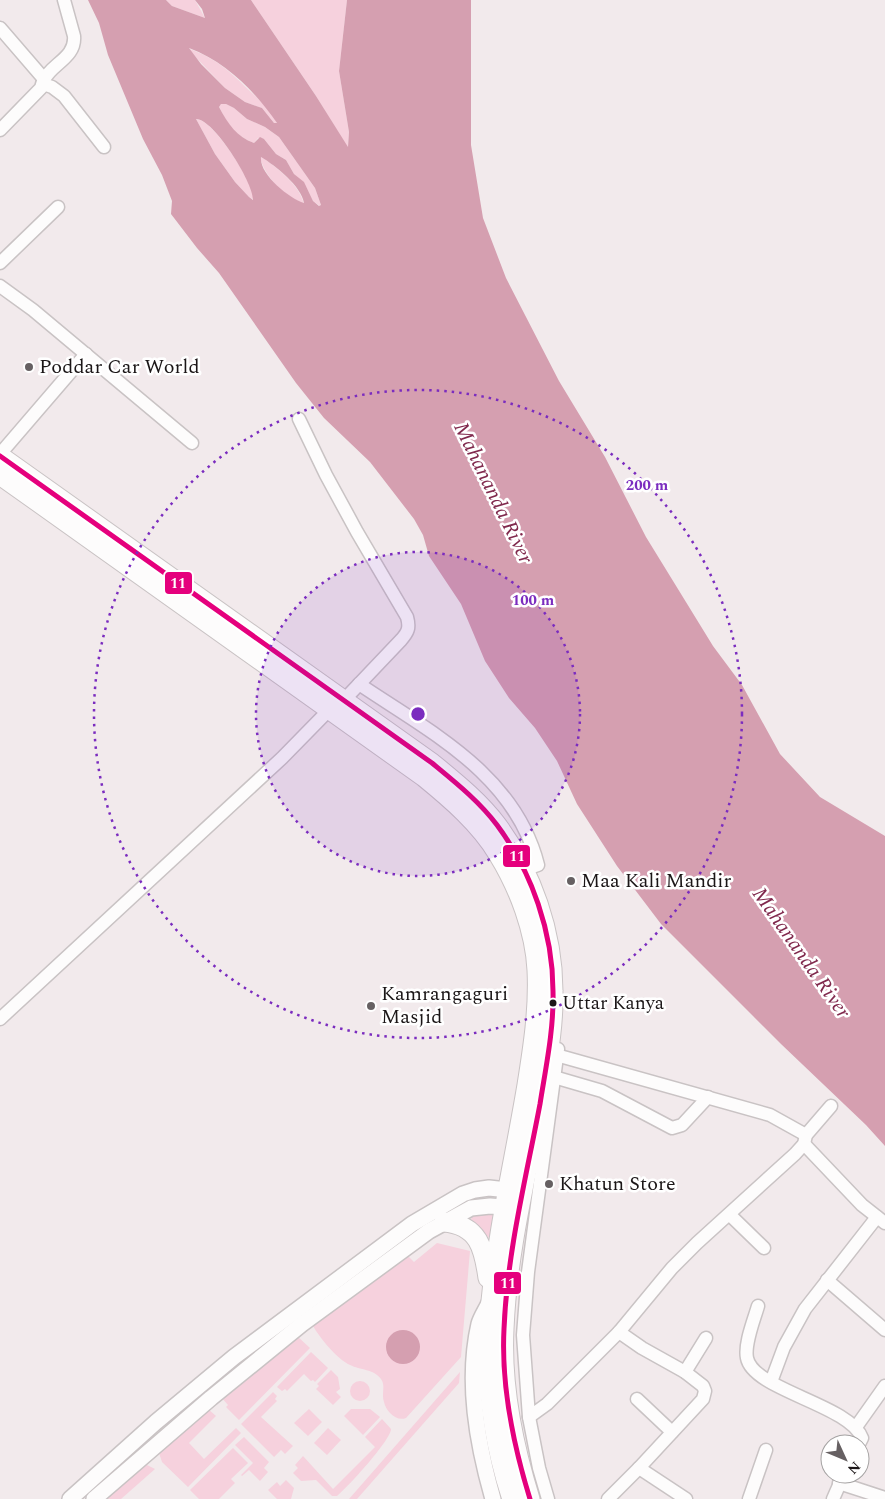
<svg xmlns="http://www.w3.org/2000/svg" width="885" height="1499" viewBox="0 0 885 1499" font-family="Spectral,serif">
  <rect width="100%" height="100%" fill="#f2eaec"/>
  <g fill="#f6d1dd">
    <polygon points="166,0 195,0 205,18 172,6"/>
    <polygon points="251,0 347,0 339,71 349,132 348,148 316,96"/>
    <path d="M 187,48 C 218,59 229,71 252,93 C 262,102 271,111 277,123 L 274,123 L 262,108 L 245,102 L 225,88 Z"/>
    <path d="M 221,104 L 226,104 L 234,108 L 247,119 L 265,127 L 279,137 L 315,188 L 321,205 L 320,206 L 313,201 L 306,187 L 294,174 L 286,160 L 276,154 L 264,139 L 258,138 L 254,143 C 236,136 228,125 219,107 Z"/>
    <path d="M 196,119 C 213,119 254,183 254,200 L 249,197 L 235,182 L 215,154 Z"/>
    <path d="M 262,157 C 278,169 299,184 304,204 C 284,195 267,180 260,158 Z"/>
    <polygon points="493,1213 495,1215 489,1238 471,1219 475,1214"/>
    <path d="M 437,1243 L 470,1251 L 461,1357 L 406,1418 C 396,1422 386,1411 384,1402 C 381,1394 386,1386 381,1379 C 374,1369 360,1370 350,1365 C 337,1359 320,1338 313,1326 L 408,1256 L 414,1262 Z"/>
    <polygon points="297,1336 310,1348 239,1420 226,1407 228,1405 221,1397"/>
    <polygon points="311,1352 328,1368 315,1382 313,1380 311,1381 304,1374 287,1391 285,1389 282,1391 277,1387"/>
    <polygon points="331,1370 338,1377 340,1389 336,1392 341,1397 333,1405 316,1389 319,1386 317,1384"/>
    <polygon points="460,1372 459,1383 357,1499 349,1499"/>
    <circle cx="360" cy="1391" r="10"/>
    <polygon points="273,1392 277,1396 275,1399 277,1401 261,1417 293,1446 285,1454 281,1450 274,1457 241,1424"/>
    <polygon points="208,1409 216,1416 189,1443 204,1459 236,1428 241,1433 188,1487 162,1462 159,1453"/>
    <polygon points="309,1409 322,1422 308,1436 294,1423"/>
    <polygon points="351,1409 370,1409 380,1417 363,1435 344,1416"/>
    <path d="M 382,1419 L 391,1429 C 391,1440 347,1488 337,1496 L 332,1496 L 316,1480 L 301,1481 L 293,1473 L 298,1468 L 295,1465 L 303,1456 L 333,1489 L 375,1447 L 365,1437 Z"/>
    <polygon points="328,1428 341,1440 327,1455 314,1443"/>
    <polygon points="244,1437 269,1462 264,1468 268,1472 260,1481 249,1470 242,1476 241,1475 253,1463 235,1445"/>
    <polygon points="233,1448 248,1463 231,1479 235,1483 219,1499 199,1499 190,1490"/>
    <polygon points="145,1464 155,1469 121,1499 107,1499"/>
    <polygon points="286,1480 294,1488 291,1499 277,1499 268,1490 277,1482 280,1486"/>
  </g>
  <g fill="#d59fb0" fill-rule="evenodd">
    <path d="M 88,0 L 166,0 L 172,6 L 205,18 L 202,9 L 195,0 L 251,0 L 316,96 L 348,147 L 349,132 L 339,71 L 347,0 L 471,0 L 471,145 L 483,218 L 506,278 L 559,381 L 605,457 L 646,537 L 713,646 L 742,685 L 780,754 L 820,797 L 885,836 L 885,1146 L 866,1125 L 781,1044 L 661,924 L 617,866 L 577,804 L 557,761 L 535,728 L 509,698 L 485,661 L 461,604 L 429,556 L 423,535 L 414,519 L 370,462 L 324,418 L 296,383 L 219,273 L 197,248 L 171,214 L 172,201 L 162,175 L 143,139 L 108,55 L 99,23 ZM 189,48 C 226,62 255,91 277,123 L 274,123 L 262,108 L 245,102 L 225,88 L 201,64 ZM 221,104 L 226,104 L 234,108 L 247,119 L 265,127 L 279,137 L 315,188 L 321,205 L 319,206 L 313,201 L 304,182 L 294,174 L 286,160 L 276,154 L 264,139 L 260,137 L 254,143 C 237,137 228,124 219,107 ZM 196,119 C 213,118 254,183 253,200 L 249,197 L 235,182 L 215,154 ZM 261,157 C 276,166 301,186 304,203 C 289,198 259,174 261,157 Z"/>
    <circle cx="403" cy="1347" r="17"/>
  </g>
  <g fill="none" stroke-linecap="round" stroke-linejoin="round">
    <defs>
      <g id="minor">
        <polyline points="0,28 44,79"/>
        <polyline points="43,84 52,87 64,96 104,147"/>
        <path d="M 0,130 L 41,88 C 42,85 42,82 44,80 C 51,64 76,58 74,36 L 64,0"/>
        <polyline points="0,263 58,207"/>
        <polyline points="0,286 33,310 192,443"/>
        <path d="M 299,419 L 326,475 L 357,532 L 407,617 C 410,628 408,632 401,640 L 344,700"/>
        <polyline points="0,454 86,354"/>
        <path d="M 359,684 C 430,732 515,774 538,865 L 523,870"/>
        <polyline points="0,1019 282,758 330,709"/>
        <polyline points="549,1053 770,1115 806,1135"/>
        <polyline points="547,1075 602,1091 672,1128 682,1125 708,1097"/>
        <polyline points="804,1144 862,1205 885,1223"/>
        <polyline points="730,1215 764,1248"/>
        <polyline points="827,1280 885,1330"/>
        <path d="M 758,1306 C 754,1320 744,1344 747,1358 C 753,1390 850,1405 862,1438 L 859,1444"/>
        <polyline points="685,1372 706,1338"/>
        <polyline points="771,1382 784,1347 805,1309 877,1217"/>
        <polyline points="637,1399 672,1432"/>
        <polyline points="529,1417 547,1404 619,1332 672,1268 697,1243 795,1154 804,1144 806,1135 831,1106"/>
        <polyline points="856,1427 885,1386"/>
        <polyline points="639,1468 686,1499"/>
        <polyline points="839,1483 885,1498"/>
        <polyline points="548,1499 539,1468 529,1417 523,1335 528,1272 558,1049"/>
        <polyline points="608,1499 639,1468 703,1399 705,1391 703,1386 685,1372 642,1348 619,1332"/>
        <polyline points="749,1499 766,1450"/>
        <polyline points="833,1499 844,1474"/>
      </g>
      <g id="tertiary">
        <path d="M 489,1303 C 486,1310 481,1317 479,1324 C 466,1381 477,1443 493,1499"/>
        <polyline points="70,1499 156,1422 234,1357 412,1224 463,1194 475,1190 489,1188 517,1191"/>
        <polyline points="94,1499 211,1398 302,1324 429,1231 471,1208 490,1206 515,1208"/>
      </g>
      <g id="primary">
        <path d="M 0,456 L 432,763 C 455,782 479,801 497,825 C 532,872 553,933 553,991 C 554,1029 546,1066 540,1104 C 526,1178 507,1253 504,1329 C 501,1387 513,1444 530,1499"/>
        <path d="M 0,475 L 424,777 C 451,799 480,824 498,854 C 519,888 535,931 537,970 C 539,1009 533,1047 527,1085 C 515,1157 498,1229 491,1301 C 484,1367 491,1436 512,1499"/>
        <path d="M 444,1222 C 479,1225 484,1249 488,1278"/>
      </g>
    </defs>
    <use href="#minor" stroke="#c9c3c4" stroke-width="15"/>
    <use href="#tertiary" stroke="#c9c3c4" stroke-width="18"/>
    <use href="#primary" stroke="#c9c3c4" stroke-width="21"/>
    <use href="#minor" stroke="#fdfcfc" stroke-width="12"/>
    <use href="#tertiary" stroke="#fdfcfc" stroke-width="15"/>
    <use href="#primary" stroke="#fdfcfc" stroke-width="19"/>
    <defs>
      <path id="bus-1" d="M 0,456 L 432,763 C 455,782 479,801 497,825 C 532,872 553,933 553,991 C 554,1029 546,1066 540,1104 C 526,1178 507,1253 504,1329 C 501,1387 513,1444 530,1499"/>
    </defs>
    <use href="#bus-1" stroke="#fff" stroke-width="9"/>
    <use href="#bus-1" stroke="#e5007d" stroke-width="5"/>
  </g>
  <circle cx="418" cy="714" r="162" fill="#7b2cbf" fill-opacity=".12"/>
  <g fill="none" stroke="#7b2cbf" stroke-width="2.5" stroke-dasharray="2.5 5">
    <circle cx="418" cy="714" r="162"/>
    <circle cx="418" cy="714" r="324"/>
  </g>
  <g fill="#666062" stroke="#fff" stroke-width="2">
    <circle cx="29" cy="367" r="5"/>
    <circle cx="571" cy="881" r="5"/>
    <circle cx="371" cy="1006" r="5"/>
    <circle cx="549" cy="1184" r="5"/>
  </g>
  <circle fill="#1b1617" stroke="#fff" stroke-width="2" cx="553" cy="1003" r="4.5"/>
  <g text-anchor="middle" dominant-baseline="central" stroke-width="5" stroke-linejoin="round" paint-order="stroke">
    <g font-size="19" fill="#1b1617" stroke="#fff" text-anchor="start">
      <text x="562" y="1003">Uttar Kanya</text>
    </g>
    <g font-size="20" fill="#1b1617" stroke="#fff" text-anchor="start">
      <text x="39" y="367">Poddar Car World</text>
      <text x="581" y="881">Maa Kali Mandir</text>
      <text x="381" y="994">Kamrangaguri<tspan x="381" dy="23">Masjid</tspan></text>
      <text x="559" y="1184">Khatun Store</text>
    </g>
    <g font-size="21" font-style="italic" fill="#80294d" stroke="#fff">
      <text transform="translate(493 493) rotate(64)">Mahananda River</text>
      <text transform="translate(801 953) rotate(55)">Mahananda River</text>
    </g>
  </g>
  <circle cx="418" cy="714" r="8" fill="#7b2cbf" stroke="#fff" stroke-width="2.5"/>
  <g font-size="15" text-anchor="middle" font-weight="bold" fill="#7b2cbf" stroke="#fff" stroke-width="5" stroke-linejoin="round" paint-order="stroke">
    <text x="647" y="490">200 m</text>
    <text x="533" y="605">100 m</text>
  </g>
  <g stroke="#fff" stroke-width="2">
    <rect x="164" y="571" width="29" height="24" rx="5" fill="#e5007d"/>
    <rect x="502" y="844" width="29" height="24" rx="5" fill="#e5007d"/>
    <rect x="493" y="1271" width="29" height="24" rx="5" fill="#e5007d"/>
  </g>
  <g font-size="14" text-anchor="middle" font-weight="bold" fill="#fff">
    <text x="178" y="588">11</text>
    <text x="517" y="861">11</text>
    <text x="508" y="1288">11</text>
  </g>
  <g transform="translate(845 1459) rotate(134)"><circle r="24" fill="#ffffff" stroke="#a4a2a2"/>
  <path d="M0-4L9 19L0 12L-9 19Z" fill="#666062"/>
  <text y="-8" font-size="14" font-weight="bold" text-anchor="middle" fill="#1b1617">N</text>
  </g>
</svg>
